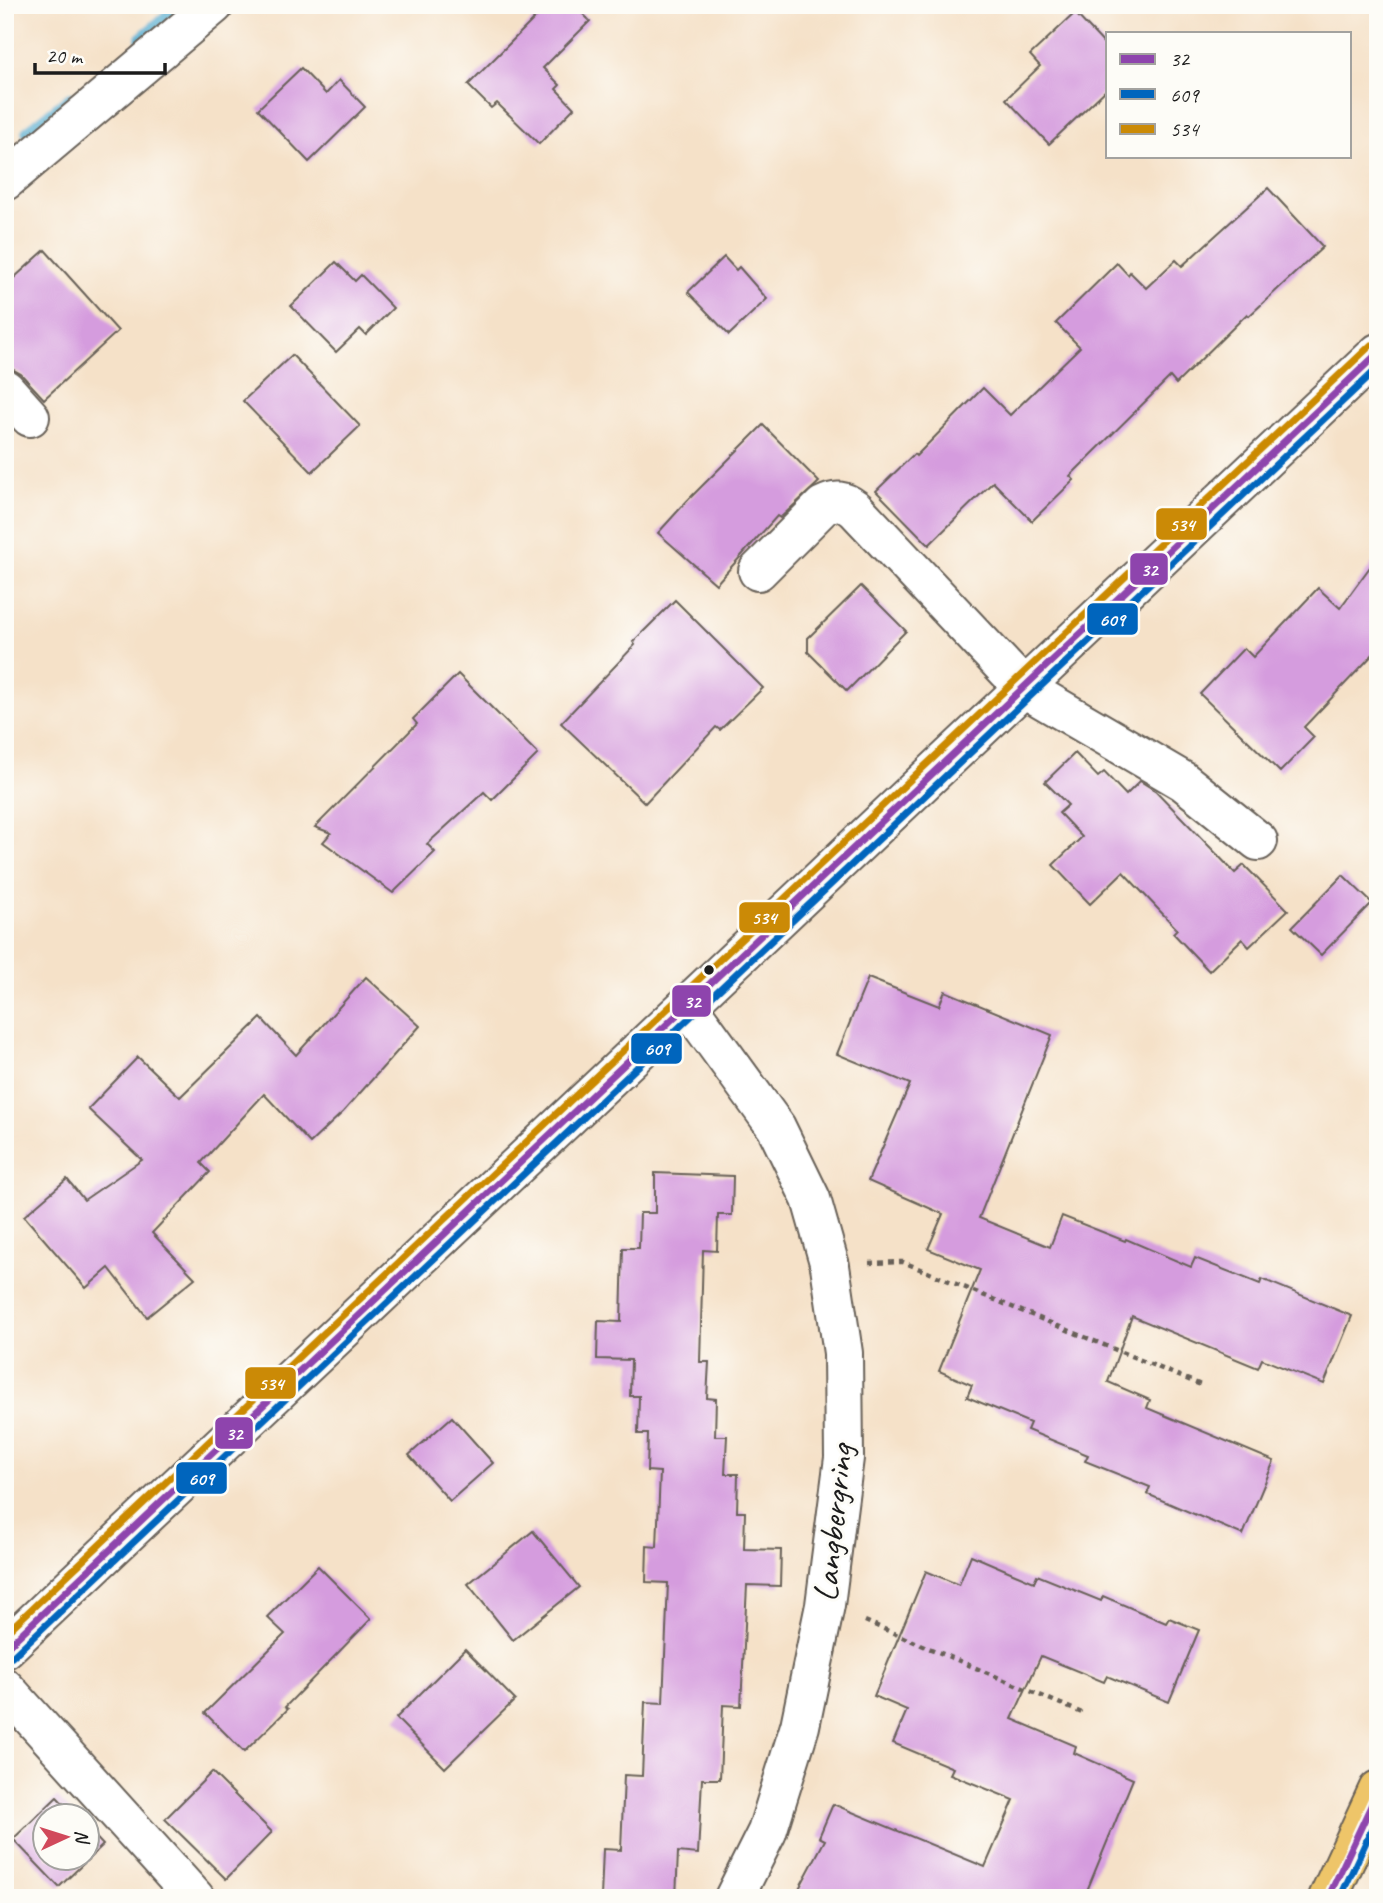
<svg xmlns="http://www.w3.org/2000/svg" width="1383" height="1903" viewBox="0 0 1383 1903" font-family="Caveat,sans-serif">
  <rect width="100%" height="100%" fill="#fdfcf7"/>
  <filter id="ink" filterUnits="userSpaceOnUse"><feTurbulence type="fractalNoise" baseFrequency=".0143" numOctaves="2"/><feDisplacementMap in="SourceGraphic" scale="14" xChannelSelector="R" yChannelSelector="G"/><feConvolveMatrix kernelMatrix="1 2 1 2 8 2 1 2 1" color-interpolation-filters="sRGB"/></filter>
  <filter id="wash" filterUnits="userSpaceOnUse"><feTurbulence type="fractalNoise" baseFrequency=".00686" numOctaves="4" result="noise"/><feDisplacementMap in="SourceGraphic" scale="28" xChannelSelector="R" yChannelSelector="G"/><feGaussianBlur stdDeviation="1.57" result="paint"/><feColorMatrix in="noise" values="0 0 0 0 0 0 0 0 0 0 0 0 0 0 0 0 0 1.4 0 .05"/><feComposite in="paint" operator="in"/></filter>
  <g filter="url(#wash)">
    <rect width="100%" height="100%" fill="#f5e1c8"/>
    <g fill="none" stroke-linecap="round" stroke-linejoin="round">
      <g stroke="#53acd0" stroke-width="12">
        <polyline points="141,38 180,5"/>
        <polyline points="27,132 70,98"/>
      </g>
    </g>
    <g id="blocks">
      <g fill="#d59cde">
        <polygon points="548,5 574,5 590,21 543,68 560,85 556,89 574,108 539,144 497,103 491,108 468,85"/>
        <polygon points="1075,13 1108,48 1108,88 1049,144 1006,99 1040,66 1030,55"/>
        <polygon points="301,68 326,94 339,80 365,107 309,162 258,109"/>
        <polygon points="1268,188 1323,247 1249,316 1247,314 1176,384 1170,377 1070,476 1074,480 1032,521 993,482 929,545 876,491 914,454 916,456 983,388 1010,415 1080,347 1056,323 1117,263 1128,275 1130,272 1146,288 1176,260 1182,266"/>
        <polygon points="45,250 118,331 44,399 21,374 12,369 5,368 5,286"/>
        <polygon points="724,257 736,270 739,267 767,299 729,335 688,292"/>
        <polygon points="336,262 355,281 361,275 393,308 366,335 360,329 336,352 291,306"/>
        <polygon points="292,355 360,426 312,472 243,401"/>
        <polygon points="763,425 819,482 780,518 777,516 716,584 658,533 687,501"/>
        <polygon points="1378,556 1378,649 1304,727 1314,737 1280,772 1200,694 1244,648 1253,657 1318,588 1340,608"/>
        <polygon points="861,586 906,631 847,691 808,652 808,638"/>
        <polygon points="675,600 763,688 720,730 716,727 645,803 561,723 635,645 633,642"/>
        <polygon points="458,674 538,754 492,800 484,792 427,844 435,852 393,893 323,842 331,833 315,827 417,724 413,719"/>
        <polygon points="1075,753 1098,777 1104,772 1126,795 1140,781 1156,791 1235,873 1244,865 1288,910 1249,947 1242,939 1209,971 1173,933 1177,929 1123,872 1090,904 1053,865 1082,837 1059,813 1068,805 1045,782"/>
        <polygon points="1343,875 1372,903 1321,955 1292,927"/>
        <polygon points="366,977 420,1026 343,1112 310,1143 264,1094 201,1163 210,1172 152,1233 195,1278 147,1317 109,1268 86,1288 24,1216 67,1179 84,1200 142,1160 88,1109 138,1057 180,1097 261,1018 296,1055"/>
        <polygon points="868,978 939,1006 945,991 1052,1035 979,1218 1050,1247 1062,1216 1125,1241 1126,1239 1191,1267 1195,1258 1260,1284 1262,1279 1352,1316 1324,1384 1262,1359 1258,1368 1132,1316 1108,1382 1150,1400 1147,1408 1274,1461 1243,1535 1147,1494 1150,1487 1085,1461 1088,1455 1027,1430 1030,1423 967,1397 972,1385 939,1371 980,1270 928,1249 943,1214 868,1181 910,1084 837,1054"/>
        <polygon points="655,1173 733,1176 732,1215 718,1215 717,1251 703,1250 700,1362 709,1362 707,1398 716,1399 715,1436 727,1436 725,1474 738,1474 737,1512 745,1512 744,1549 781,1550 780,1586 747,1585 741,1706 723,1705 720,1779 702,1779 698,1854 678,1852 676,1898 601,1898 603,1849 621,1850 624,1775 642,1776 645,1702 663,1703 668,1583 646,1582 647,1546 657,1547 660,1472 647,1471 648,1434 638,1434 639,1396 630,1396 631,1360 597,1359 598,1321 621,1322 623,1248 639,1248 640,1213 655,1213"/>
        <polygon points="452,1417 493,1463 450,1501 409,1455"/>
        <polygon points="533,1531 579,1587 513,1640 468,1584"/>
        <polygon points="971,1555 1034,1582 1037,1575 1101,1601 1103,1596 1166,1623 1169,1618 1199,1630 1169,1702 1107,1676 1104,1682 1041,1656 1012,1719 1076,1746 1074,1753 1133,1779 1084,1898 794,1898 825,1840 819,1837 833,1804 985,1867 1014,1800 950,1774 953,1768 893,1743 907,1710 874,1696 926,1571 959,1585"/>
        <polygon points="318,1566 371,1619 285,1707 288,1709 244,1752 205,1713 285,1634 267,1617"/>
        <polygon points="465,1649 515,1700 445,1768 396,1718"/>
        <polygon points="212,1772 272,1832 226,1879 165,1819"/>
        <polygon points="57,1797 75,1816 46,1816 46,1858 88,1858 88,1829 103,1845 59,1887 13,1839"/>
      </g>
    </g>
  </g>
  <g filter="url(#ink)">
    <use href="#blocks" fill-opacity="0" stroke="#686158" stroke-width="2"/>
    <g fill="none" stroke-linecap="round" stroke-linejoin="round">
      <defs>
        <g id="minor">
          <polyline points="5,181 214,5"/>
          <polyline points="5,389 30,417"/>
          <path d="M 758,571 L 823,506 C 836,499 843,500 855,509 L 1024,688 L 1183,781 L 1258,841"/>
          <polyline points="688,1006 776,1127 811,1199 830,1266 843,1353 844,1458 825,1605 800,1726 767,1832 734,1898"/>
          <polyline points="5,1649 1378,353"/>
          <polyline points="5,1688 195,1898"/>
        </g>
        <polyline id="major" points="1328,1898 1378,1790"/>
      </defs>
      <use href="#minor" stroke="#686158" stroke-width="42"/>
      <use href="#major" stroke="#686158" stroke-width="42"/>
      <g stroke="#686158" stroke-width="4.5" stroke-dasharray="5 5" stroke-linecap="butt">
        <polyline points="869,1263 903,1262 1201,1385"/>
        <polyline points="865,1621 1082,1713"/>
      </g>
      <use href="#minor" stroke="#fff" stroke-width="38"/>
      <use href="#major" stroke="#eec569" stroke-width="38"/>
      <defs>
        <g id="bus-1">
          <polyline points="5,1649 1378,353"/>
          <polyline points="1328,1898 1378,1791"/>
        </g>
        <g id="bus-2">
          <polyline points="12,1657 1378,368"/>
          <polyline points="1340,1898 1378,1816"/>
        </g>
        <polyline id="bus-3" points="5,1634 1371,345"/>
      </defs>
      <use href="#bus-1" stroke="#fdfcf7" stroke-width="12"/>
      <use href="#bus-2" stroke="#fdfcf7" stroke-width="12"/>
      <use href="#bus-3" stroke="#fdfcf7" stroke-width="12"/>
      <use href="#bus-1" stroke="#8e44ad" stroke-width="7"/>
      <use href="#bus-2" stroke="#0065bd" stroke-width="7"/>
      <use href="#bus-3" stroke="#cb8a06" stroke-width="7"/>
    </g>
  </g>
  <circle fill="#1c1c1c" stroke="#fdfcf7" stroke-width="2.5" cx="709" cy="970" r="6"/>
  <g text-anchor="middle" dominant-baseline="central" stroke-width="6" stroke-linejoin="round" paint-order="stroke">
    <g font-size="35" fill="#1c1c1c" stroke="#fdfcf7">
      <text transform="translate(833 1523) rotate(-84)">Langbergring</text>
    </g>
  </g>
  <g stroke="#fdfcf7" stroke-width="2.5">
    <rect x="1155" y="507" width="53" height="34" rx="7" fill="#cb8a06"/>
    <rect x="1129" y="552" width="40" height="34" rx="7" fill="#8e44ad"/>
    <rect x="1086" y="602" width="53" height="34" rx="7" fill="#0065bd"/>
    <rect x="738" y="901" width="53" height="33" rx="7" fill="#cb8a06"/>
    <rect x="671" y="984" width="41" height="34" rx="7" fill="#8e44ad"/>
    <rect x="630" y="1032" width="53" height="33" rx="7" fill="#0065bd"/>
    <rect x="244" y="1366" width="53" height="34" rx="7" fill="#cb8a06"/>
    <rect x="214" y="1416" width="40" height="34" rx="7" fill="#8e44ad"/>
    <rect x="175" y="1461" width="53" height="34" rx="7" fill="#0065bd"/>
  </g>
  <g font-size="19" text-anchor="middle" font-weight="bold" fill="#fff">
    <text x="1182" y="531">534</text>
    <text x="1149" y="576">32</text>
    <text x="1112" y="626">609</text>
    <text x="764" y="924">534</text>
    <text x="692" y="1008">32</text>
    <text x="657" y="1055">609</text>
    <text x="271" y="1390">534</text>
    <text x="234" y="1440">32</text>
    <text x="201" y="1485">609</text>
  </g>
  <rect width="1383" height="1903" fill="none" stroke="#fdfcf7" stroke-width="28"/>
  <rect x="1106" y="32" width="245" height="126" fill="#fdfcf7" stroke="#a3a29f" stroke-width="2"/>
  <rect x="1120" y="54" width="35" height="10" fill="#8e44ad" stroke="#a3a29f" stroke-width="2"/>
  <text x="1170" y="66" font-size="21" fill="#1c1c1c">32</text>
  <rect x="1120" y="89" width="35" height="10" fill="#0065bd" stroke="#a3a29f" stroke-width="2"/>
  <text x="1170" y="102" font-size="21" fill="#1c1c1c">609</text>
  <rect x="1120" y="124" width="35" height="10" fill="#cb8a06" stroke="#a3a29f" stroke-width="2"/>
  <text x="1170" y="136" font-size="21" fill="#1c1c1c">534</text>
  <g transform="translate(66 1837) rotate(86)"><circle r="33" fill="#fdfcf7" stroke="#a3a29f" stroke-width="2"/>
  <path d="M0-5L12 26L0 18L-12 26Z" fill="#d1495b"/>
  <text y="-10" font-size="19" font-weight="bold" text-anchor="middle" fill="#1c1c1c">N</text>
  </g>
  <path d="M35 63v10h130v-10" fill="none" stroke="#1c1c1c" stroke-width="3.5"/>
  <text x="46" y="63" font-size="21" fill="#1c1c1c" stroke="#fdfcf7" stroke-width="5" paint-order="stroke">20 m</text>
</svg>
